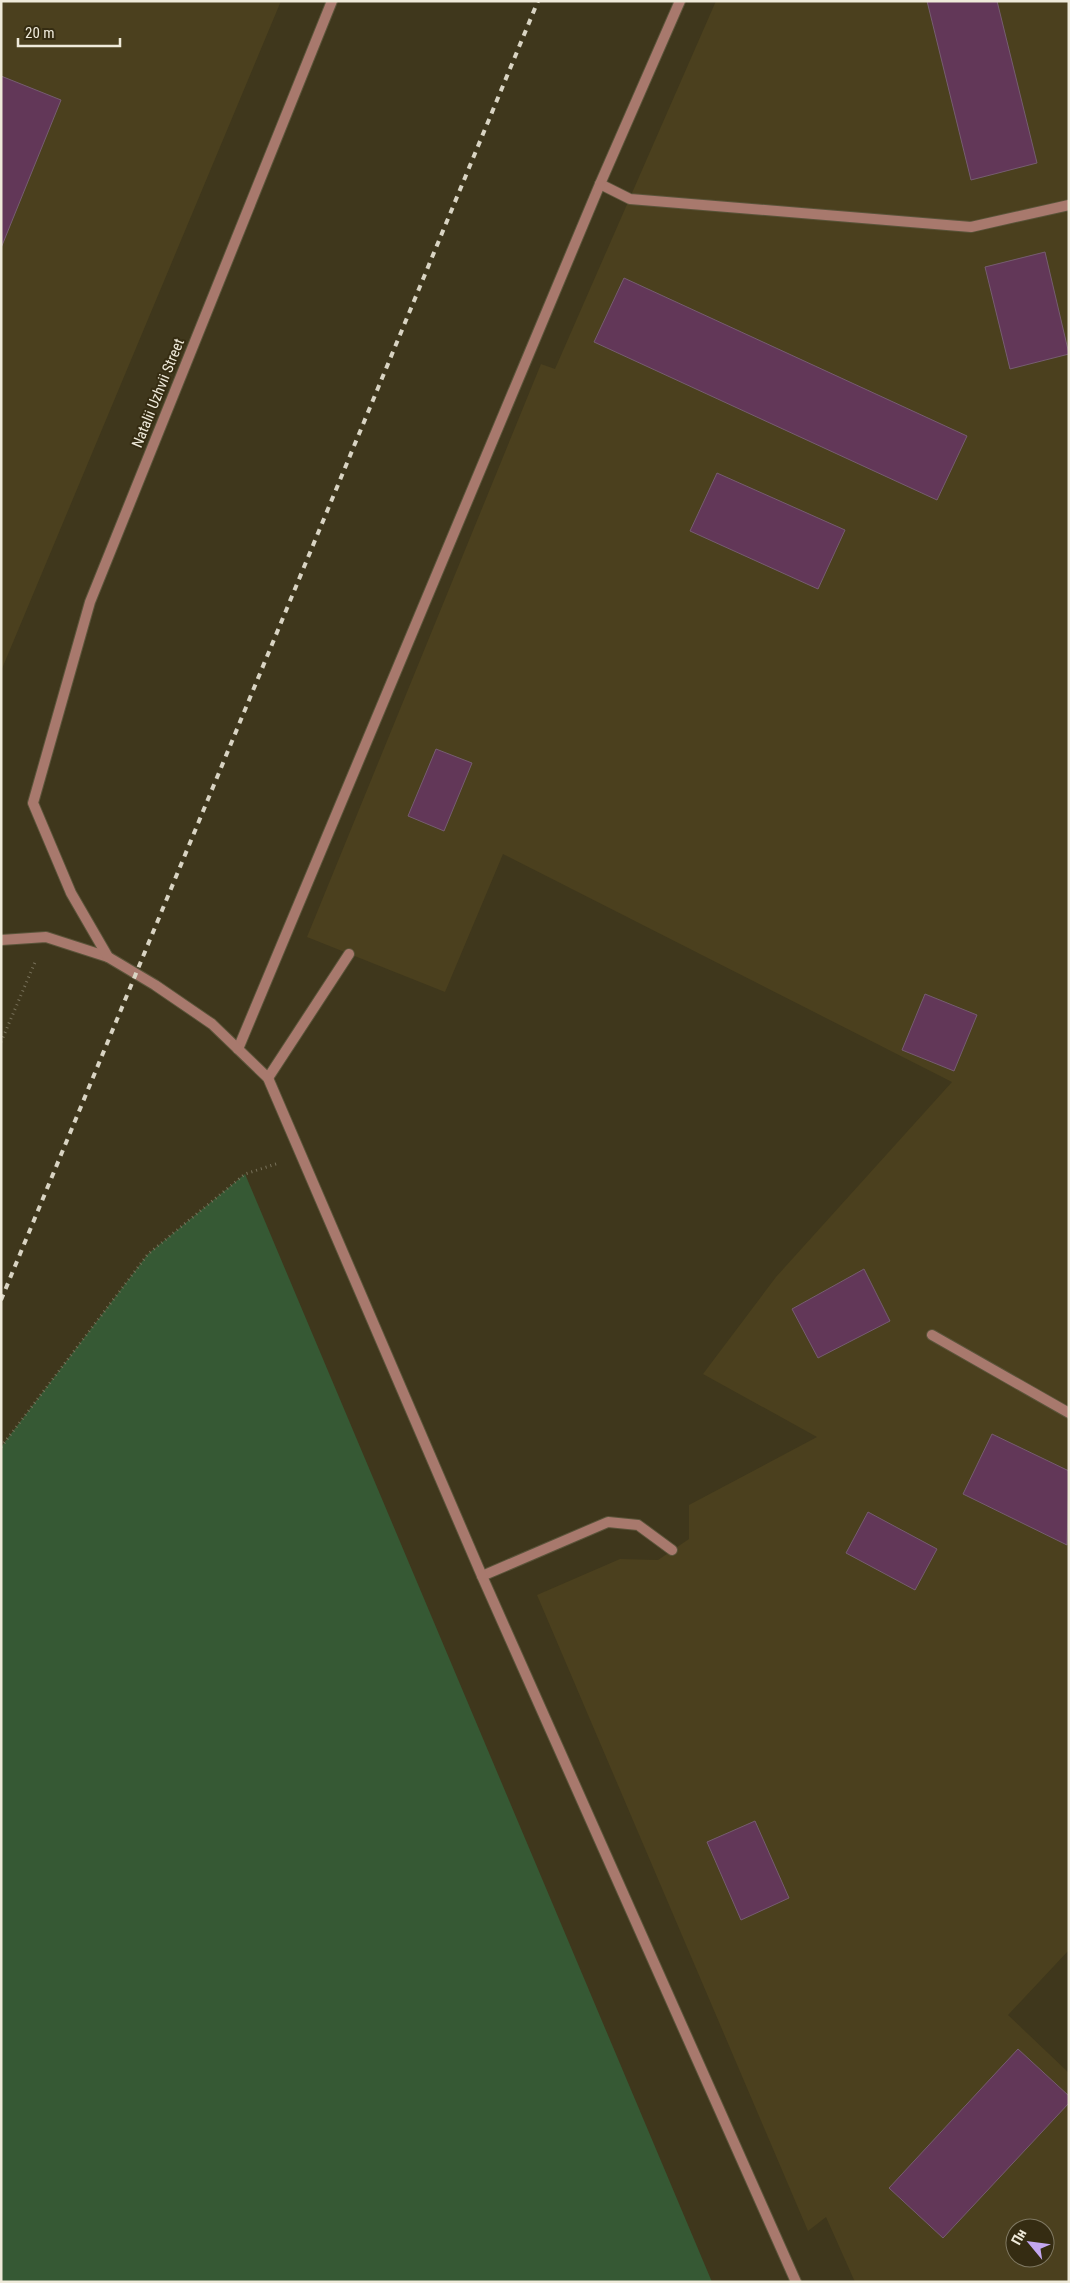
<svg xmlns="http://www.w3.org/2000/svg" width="1070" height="2283" viewBox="0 0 1070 2283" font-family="'Roboto Condensed',sans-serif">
  <rect width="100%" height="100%" fill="#3f371c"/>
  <g fill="#4b401e" fill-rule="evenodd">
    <polygon points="1,1 281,1 1,671"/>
    <path d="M 716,1 L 1069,1 L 1069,1950 L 1008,2015 L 1069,2073 L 1069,2282 L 855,2282 L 826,2217 L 808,2231 L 537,1595 L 620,1559 L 658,1560 L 689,1539 L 689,1505 L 817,1437 L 703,1374 L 776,1277 L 952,1082 L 503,854 L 445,992 L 307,937 L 541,364 L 555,369 ZM 1015,2228 L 1045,2228 L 1045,2258 L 1015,2258 Z"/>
  </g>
  <polygon fill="#365934" points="245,1174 712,2282 1,2282 1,1447 148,1254"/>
  <g fill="#623758" stroke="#765d70">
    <polygon points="927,1 997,1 1037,163 971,180"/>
    <polygon points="1,76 61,100 1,248"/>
    <polygon points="1045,252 1069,354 1010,369 985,267"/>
    <polygon points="624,278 967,436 937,500 594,342"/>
    <polygon points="717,473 845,530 818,589 690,531"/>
    <polygon points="436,749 472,763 444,831 408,816"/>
    <polygon points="925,994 977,1015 954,1071 902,1050"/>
    <polygon points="864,1269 890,1321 818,1358 792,1309"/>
    <polygon points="992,1434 1069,1471 1067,1545 963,1494"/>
    <polygon points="868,1512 937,1549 915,1590 846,1553"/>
    <polygon points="755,1821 789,1898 741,1920 707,1842"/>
    <polygon points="1018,2049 1069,2096 1069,2103 943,2238 889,2188"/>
  </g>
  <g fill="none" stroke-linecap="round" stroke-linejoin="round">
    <defs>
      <g id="lane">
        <polyline points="600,184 630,199 971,227 1069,205"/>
        <polyline points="1,940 46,937 108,957"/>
        <polyline points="238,1049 600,184 680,1"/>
        <polyline points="268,1078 349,954"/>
        <polyline points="932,1335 1069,1413"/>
        <polyline points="482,1576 608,1522 638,1525 672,1550"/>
      </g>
      <polyline id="street" points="332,1 90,602 33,803 71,893 108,957 155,985 212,1024 268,1078 482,1576 796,2282"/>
    </defs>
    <use href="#lane" stroke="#5b543a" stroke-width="12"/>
    <use href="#street" stroke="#5b543a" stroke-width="12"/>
    <g stroke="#78715a" stroke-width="3" stroke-dasharray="1 4" stroke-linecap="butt">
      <polyline points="1,1042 36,960"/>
      <polyline points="1,1447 148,1254 245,1174 279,1163"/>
    </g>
    <use href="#lane" stroke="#a8796d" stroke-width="10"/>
    <use href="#street" stroke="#a8796d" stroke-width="10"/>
    <polyline stroke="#d9d4c3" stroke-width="4" stroke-dasharray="6 6" stroke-linecap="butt" points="1,1300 538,1"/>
  </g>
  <g text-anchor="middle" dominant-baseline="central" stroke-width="4" stroke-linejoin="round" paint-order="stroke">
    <g font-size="15" fill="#efeada" stroke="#352c12">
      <text transform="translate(158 393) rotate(-68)">Natalii Uzhvii Street</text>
    </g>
  </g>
  <rect width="1070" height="2283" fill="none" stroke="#efeada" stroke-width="5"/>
  <g transform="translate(1030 2243) rotate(299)"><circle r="24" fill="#352c12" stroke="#7f7862"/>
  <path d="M0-4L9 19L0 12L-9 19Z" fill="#c4a7f1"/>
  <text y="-8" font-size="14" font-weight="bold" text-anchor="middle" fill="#efeada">Пн</text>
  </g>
  <path d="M18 38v8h102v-8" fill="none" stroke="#efeada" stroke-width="2.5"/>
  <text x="25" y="38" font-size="15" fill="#efeada" stroke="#352c12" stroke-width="4" paint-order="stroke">20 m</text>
</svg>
